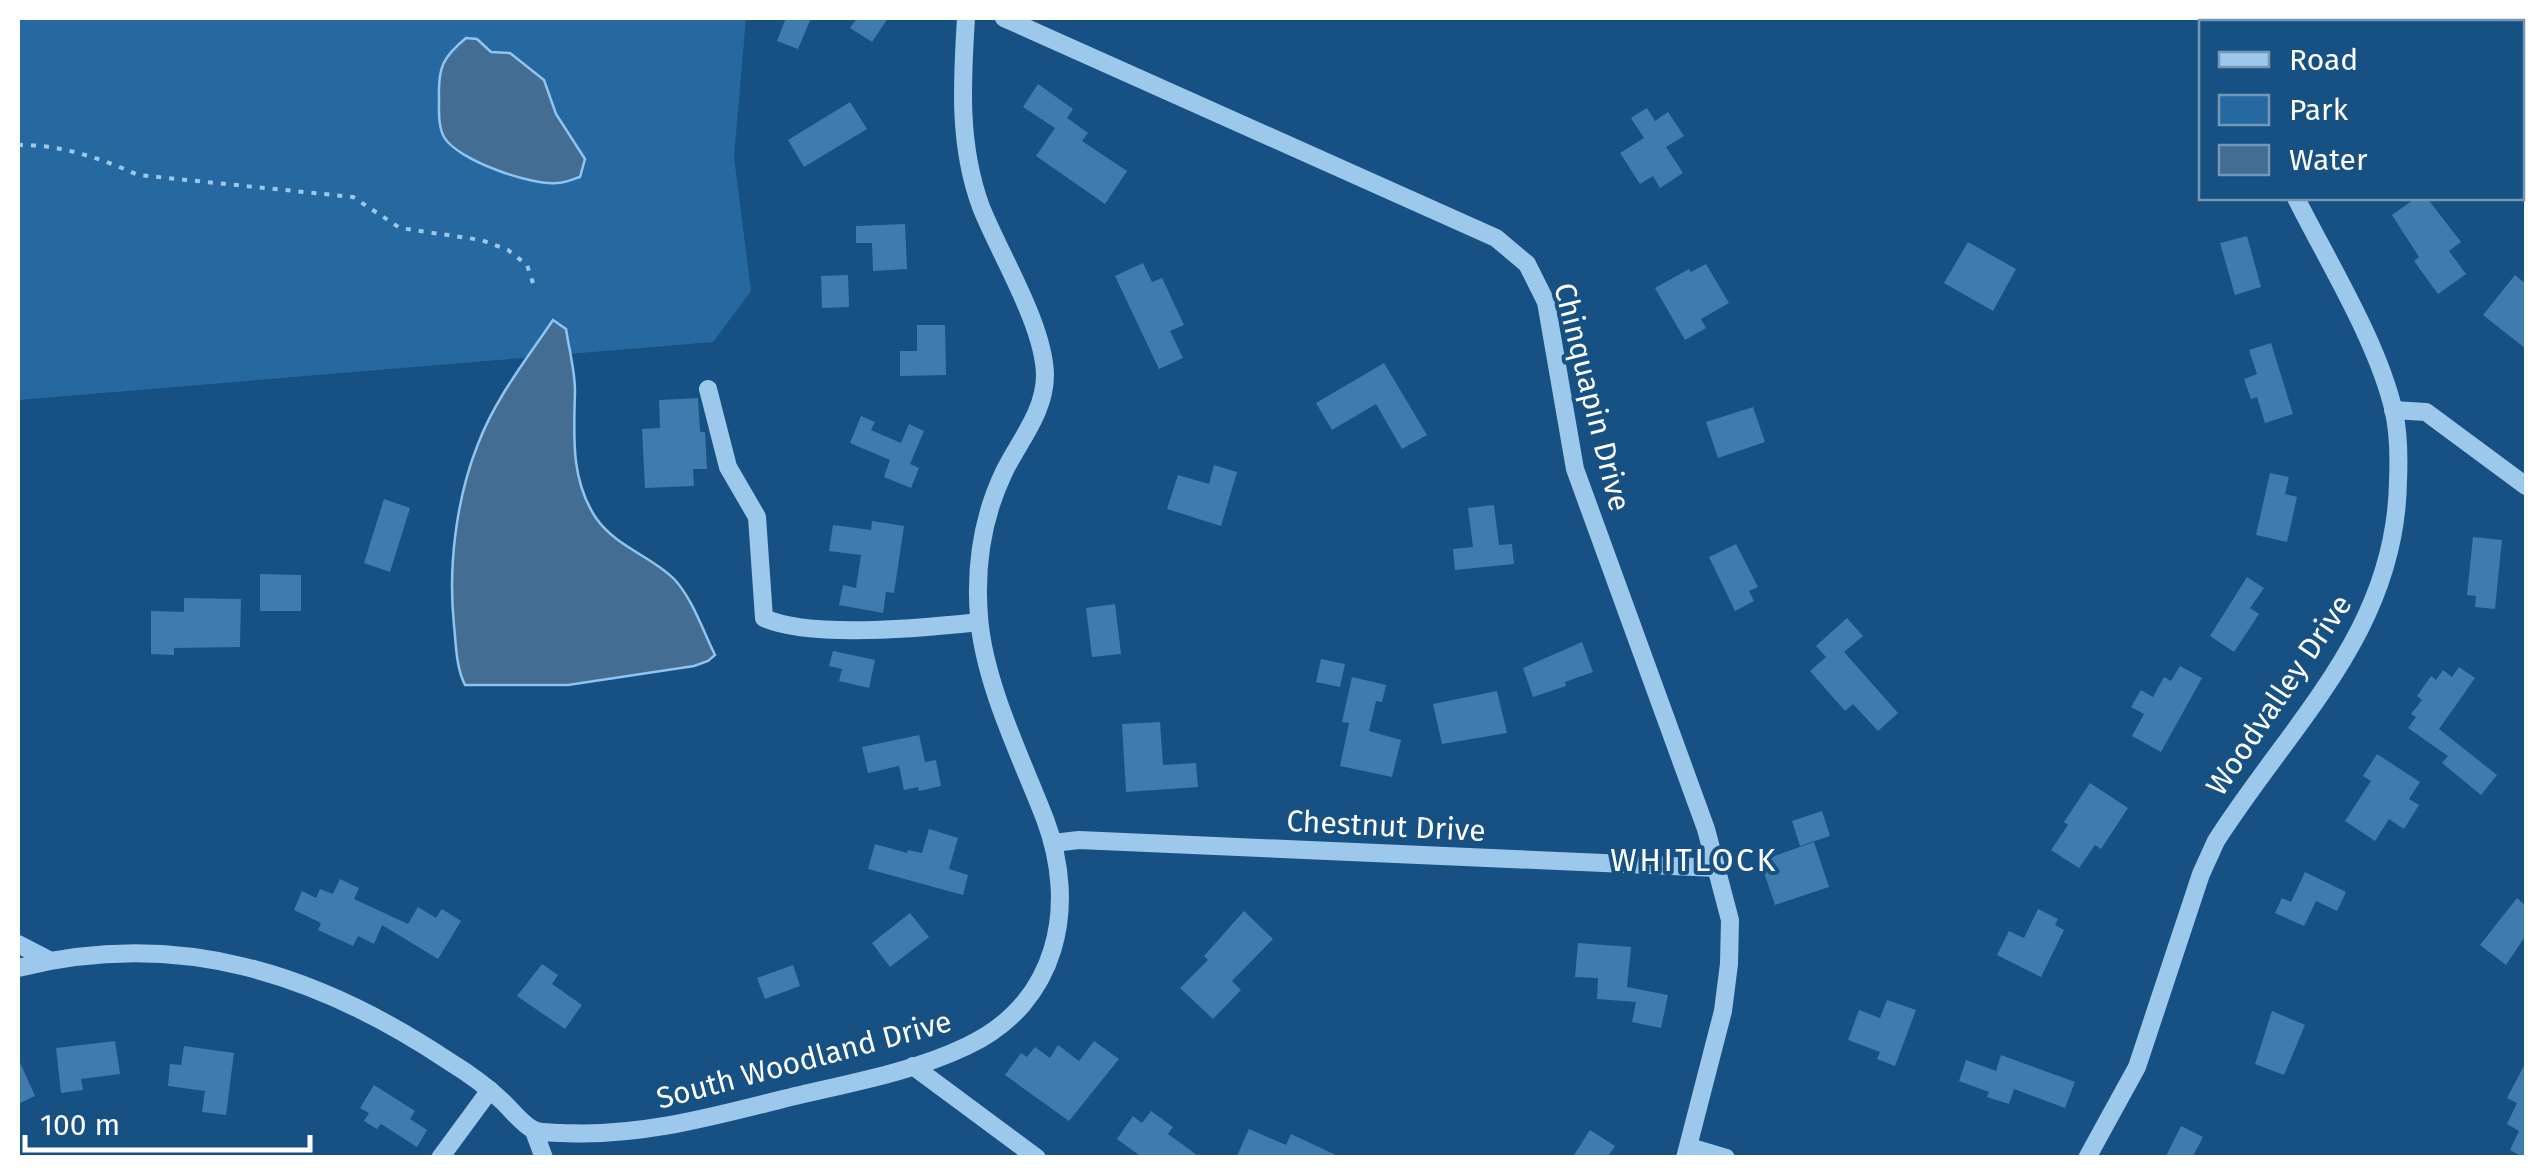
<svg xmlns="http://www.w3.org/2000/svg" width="2544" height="1175" viewBox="0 0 2544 1175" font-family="'Fira Sans',sans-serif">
  <rect width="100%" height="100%" fill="#175183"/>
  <polygon fill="#2669a1" points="18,18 746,18 734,157 751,291 713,342 18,400"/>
  <g fill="#436d93" stroke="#8ec4ef" stroke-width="2.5">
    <path d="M 466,38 L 477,39 L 491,52 L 510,53 L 544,80 L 556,114 L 585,159 L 580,177 C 573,179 565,183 557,183 C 532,186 457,160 444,137 C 438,126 439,110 439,98 C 438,67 443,57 466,38 Z"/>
    <path d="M 553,320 L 566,329 C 569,349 575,371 575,391 C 574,435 570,479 596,518 C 617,548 652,556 675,580 C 693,600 703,631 715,655 L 708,661 L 694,666 L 568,685 L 465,685 C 456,667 456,645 454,625 C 448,567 456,499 478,444 C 495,399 526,360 553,320 Z"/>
  </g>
  <g fill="#407bad">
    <polygon points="786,18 811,18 798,49 777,41"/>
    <polygon points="857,18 888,18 872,42 850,28"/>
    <polygon points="1038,84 1073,109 1067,118 1088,133 1082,141 1127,171 1105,204 1036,156 1055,128 1023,107"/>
    <polygon points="850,102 867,129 804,167 788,140"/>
    <polygon points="1647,108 1655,121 1668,112 1684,136 1666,147 1683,173 1660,188 1653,176 1640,184 1620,153 1644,138 1631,118"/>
    <polygon points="2416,198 2427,198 2461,242 2449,251 2466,274 2438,294 2414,261 2419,257 2392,215"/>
    <polygon points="905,224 907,269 873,271 872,243 856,243 856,226"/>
    <polygon points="2247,236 2261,287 2235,295 2220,243"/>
    <polygon points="1968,242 2016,269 1993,311 1944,283"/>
    <polygon points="1143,263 1152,282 1162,278 1184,325 1170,331 1183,358 1159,369 1115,276"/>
    <polygon points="1706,264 1729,303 1701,319 1706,328 1685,340 1655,288 1689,269 1691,272"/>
    <polygon points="848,275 849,307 822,308 821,276"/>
    <polygon points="2515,275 2526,284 2526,349 2483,315"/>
    <polygon points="917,325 945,325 946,375 900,376 900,351 917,351"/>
    <polygon points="2271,343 2293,414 2265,423 2257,397 2251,399 2244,379 2257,374 2249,350"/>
    <polygon points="1384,363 1427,435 1402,449 1376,404 1332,430 1316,403"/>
    <polygon points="698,398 700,432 705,432 707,469 693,469 694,486 645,488 642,429 660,428 659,400"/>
    <polygon points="1753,407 1765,442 1718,458 1706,422"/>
    <polygon points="861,416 875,422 871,430 901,443 909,424 924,431 910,464 919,468 911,488 884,477 890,460 850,443"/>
    <polygon points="1214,465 1237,472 1221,526 1167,509 1178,475 1209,484"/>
    <polygon points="2270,473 2289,477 2285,494 2297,497 2287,542 2256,535"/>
    <polygon points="384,499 410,508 390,572 364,563"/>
    <polygon points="1494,505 1499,545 1512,544 1514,564 1455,570 1453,549 1473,547 1468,508"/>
    <polygon points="872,521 904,526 894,593 886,592 883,613 839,605 843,585 856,588 861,555 829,551 833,525 871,530"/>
    <polygon points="2473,537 2502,540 2495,609 2475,607 2476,596 2467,595"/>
    <polygon points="1736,544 1758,587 1749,591 1754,601 1735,611 1709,557"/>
    <polygon points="260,574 301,575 301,611 260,611"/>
    <polygon points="2247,577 2264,588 2250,608 2259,614 2234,652 2210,636"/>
    <polygon points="184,598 241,599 240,647 174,648 174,655 151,654 151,611 184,612"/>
    <polygon points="1115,604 1121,654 1092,657 1086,608"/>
    <polygon points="1847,618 1863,636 1844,652 1898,713 1878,731 1853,704 1845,711 1810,671 1826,657 1816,646"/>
    <polygon points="1582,642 1593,672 1565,682 1566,686 1533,697 1523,668"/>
    <polygon points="833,651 875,660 869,688 839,681 842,669 829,666"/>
    <polygon points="1321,659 1345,664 1340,687 1316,682"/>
    <polygon points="2180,666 2202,678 2161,752 2132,736 2144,714 2131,707 2141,690 2153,697 2164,677 2171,681"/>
    <polygon points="2459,667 2475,678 2439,729 2497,775 2481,795 2442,763 2448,756 2408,728 2416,717 2411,714 2422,700 2417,696 2431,676 2436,680 2443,670 2452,677"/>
    <polygon points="1352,677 1386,685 1382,702 1376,701 1369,731 1401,740 1392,777 1340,766 1349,723 1342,722"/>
    <polygon points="1497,691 1507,733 1442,744 1433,704"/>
    <polygon points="1160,722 1163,765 1196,763 1198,787 1126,792 1122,724"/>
    <polygon points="919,735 925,762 936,760 941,786 919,791 918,787 904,790 899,766 868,773 862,747"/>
    <polygon points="2377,754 2420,782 2409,799 2419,805 2404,829 2389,819 2375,841 2345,821 2371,781 2363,776"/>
    <polygon points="2090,783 2128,808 2101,849 2095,845 2079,868 2051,850 2068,825 2064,822"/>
    <polygon points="1822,811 1830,836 1800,846 1792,821"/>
    <polygon points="929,829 958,838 949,869 968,875 963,895 868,869 875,844 907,853 908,850 922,853"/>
    <polygon points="1814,842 1829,887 1775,905 1760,861"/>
    <polygon points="2305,872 2346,892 2337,911 2316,901 2304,926 2275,913 2282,898 2291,902"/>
    <polygon points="340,879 359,888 354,899 408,924 418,907 436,918 442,909 461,921 438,959 382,925 374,944 358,936 353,946 318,930 321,923 294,910 302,891 316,898 320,889 333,894"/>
    <polygon points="2517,898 2526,906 2526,935 2506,965 2480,945"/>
    <polygon points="2038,909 2058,919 2055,925 2064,930 2041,977 1997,955 2009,931 2024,938"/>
    <polygon points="1244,911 1273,939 1232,981 1241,990 1213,1019 1180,988 1208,960 1204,956"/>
    <polygon points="910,913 929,937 890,967 872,943"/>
    <polygon points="1578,943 1631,947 1627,987 1668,995 1661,1028 1632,1022 1636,1002 1597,999 1598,978 1575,977"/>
    <polygon points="542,964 558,975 552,984 582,1005 565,1029 517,996"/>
    <polygon points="793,965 800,986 765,999 757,978"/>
    <polygon points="1887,1000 1916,1010 1895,1066 1877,1059 1880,1052 1848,1040 1859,1010 1880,1018"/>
    <polygon points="2272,1011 2305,1025 2284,1075 2255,1064"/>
    <polygon points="115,1041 120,1074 81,1079 83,1090 61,1093 56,1048"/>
    <polygon points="1094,1041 1119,1059 1069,1121 1005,1075 1021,1053 1027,1057 1035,1047 1050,1058 1058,1045 1079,1061"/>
    <polygon points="184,1046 234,1053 226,1115 202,1112 205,1091 168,1086 170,1064 181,1065"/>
    <polygon points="2001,1055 2075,1082 2065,1108 2014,1089 2009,1104 1987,1097 1989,1092 1959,1081 1966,1060 1996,1071"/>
    <polygon points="18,1058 35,1096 18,1104"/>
    <polygon points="2526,1062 2526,1158 2524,1158 2510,1150 2519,1131 2507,1124 2517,1103 2507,1098"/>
    <polygon points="374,1085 415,1111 410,1119 427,1130 417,1147 381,1124 377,1129 364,1121 369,1113 360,1108"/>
    <polygon points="1151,1111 1173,1127 1168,1134 1201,1158 1143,1158 1117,1139 1133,1116 1142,1123"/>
    <polygon points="2181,1126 2203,1137 2192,1158 2165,1158"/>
    <polygon points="1249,1129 1286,1145 1291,1134 1342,1158 1236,1158"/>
    <polygon points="1590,1130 1615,1146 1607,1158 1572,1158"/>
  </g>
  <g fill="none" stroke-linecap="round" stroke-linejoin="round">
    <path stroke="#9cc8ec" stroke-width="4" stroke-dasharray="5 8" stroke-linecap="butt" d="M 18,145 C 58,144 101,158 138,175 L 353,197 L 400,228 L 481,240 L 508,250 L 527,265 L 533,283"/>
    <g stroke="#9cc8ec" stroke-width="18">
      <polyline points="1004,18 1496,238 1527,264 1546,302 1575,469 1706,829 1730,920 1729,964 1723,1011 1685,1158"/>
      <polyline points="2238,18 2239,22"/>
      <path d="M 708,389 L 728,467 L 757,517 L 764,618 C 811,639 925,628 979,622"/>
      <polyline points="2393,410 2426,412 2526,486"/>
      <polyline points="1053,843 1079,840 1717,868"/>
      <polyline points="18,944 49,960"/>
      <path d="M 18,968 C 178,928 317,973 450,1062 C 468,1073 486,1086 501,1100 C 511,1109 521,1123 532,1129 C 540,1134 554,1132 563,1133 C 639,1137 711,1117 783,1099 C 844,1084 911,1073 967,1046 C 1058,1003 1078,907 1045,819 C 1021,757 984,683 979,617 C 975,567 982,518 1004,472 C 1019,441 1045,412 1045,375 C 1044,325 1000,255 981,207 C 958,145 962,82 966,18"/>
      <polyline points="913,1066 1037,1158"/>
      <polyline points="534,1131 544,1158"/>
      <polyline points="1689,1147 1726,1158"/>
      <polyline points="440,1158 490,1090"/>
      <path d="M 2087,1158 L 2137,1067 L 2201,874 L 2216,841 C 2292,722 2396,631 2398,481 C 2399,458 2399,435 2394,412 C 2378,342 2328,262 2296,198"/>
    </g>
  </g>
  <g text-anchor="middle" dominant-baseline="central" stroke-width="8" stroke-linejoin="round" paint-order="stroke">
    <g font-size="30" fill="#fff" stroke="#175183">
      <text transform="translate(1592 397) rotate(76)">Chinquapin Drive</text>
      <text transform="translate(2279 695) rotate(-56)">Woodvalley Drive</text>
      <text transform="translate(1386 826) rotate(3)">Chestnut Drive</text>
      <text transform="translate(804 1060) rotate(-15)">South Woodland Drive</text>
    </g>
    <g font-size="32" letter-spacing="2.5" fill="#fff" stroke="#175183">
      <text x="1694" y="860">WHITLOCK</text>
    </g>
  </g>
  <rect width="2544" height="1175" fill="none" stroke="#ffffff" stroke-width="40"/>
  <rect x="2199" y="20" width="325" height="180" fill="#175183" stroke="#7497b5" stroke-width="2.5"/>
  <rect x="2219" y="52" width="50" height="15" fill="#9cc8ec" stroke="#7497b5" stroke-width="2.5"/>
  <text x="2289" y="70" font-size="30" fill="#ffffff">Road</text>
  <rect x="2219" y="95" width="50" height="30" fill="#2669a1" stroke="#7497b5" stroke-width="2.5"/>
  <text x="2289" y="120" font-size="30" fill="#ffffff">Park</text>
  <rect x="2219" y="145" width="50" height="30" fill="#436d93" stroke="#7497b5" stroke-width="2.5"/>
  <text x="2289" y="170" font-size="30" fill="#ffffff">Water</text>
  <path d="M25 1135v15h285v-15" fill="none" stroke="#ffffff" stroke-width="5"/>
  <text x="40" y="1135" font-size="30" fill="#ffffff" stroke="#175183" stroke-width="8" paint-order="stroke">100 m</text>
</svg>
